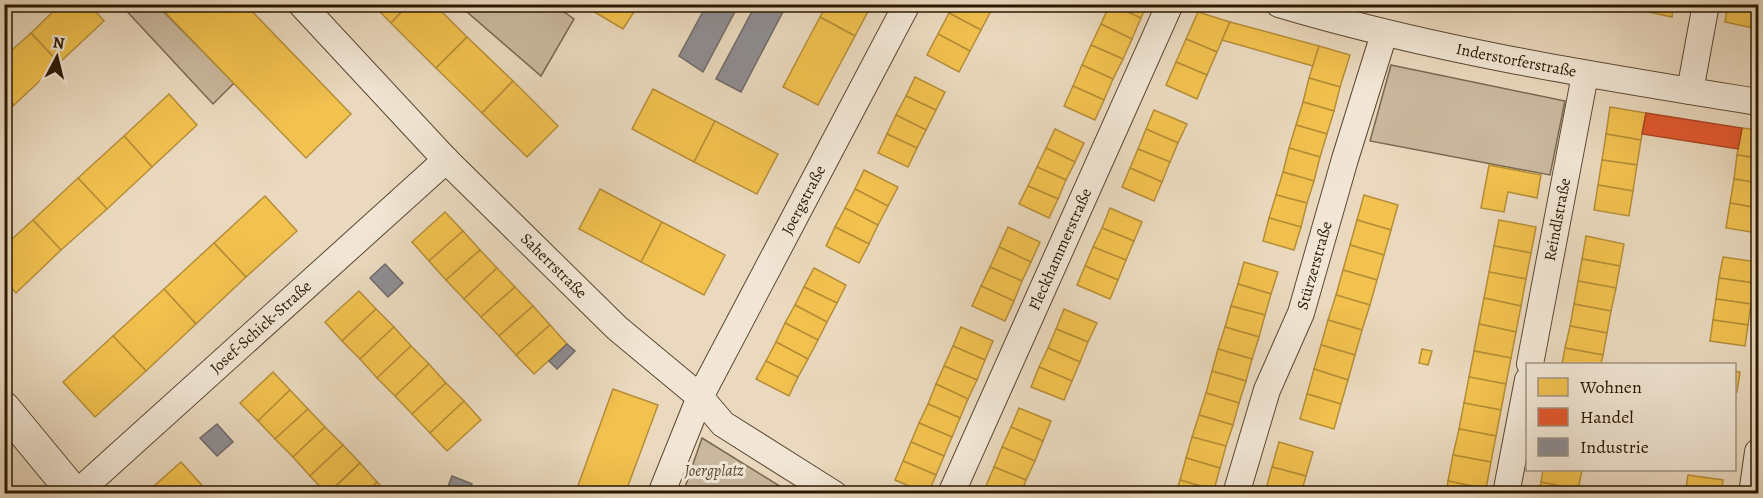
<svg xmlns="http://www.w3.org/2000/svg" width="1763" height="498" viewBox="0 0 1763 498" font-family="Alegreya,serif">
  <rect width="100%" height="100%" fill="#ead9be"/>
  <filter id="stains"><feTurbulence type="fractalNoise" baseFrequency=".00333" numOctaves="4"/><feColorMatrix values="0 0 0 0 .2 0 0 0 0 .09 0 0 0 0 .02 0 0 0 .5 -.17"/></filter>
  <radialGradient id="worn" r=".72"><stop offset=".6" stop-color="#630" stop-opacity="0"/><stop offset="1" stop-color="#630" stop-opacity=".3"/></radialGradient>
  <g fill="#c9b89e" stroke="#7a6850" stroke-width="1.5">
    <polygon points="121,5 157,5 234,83 213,104"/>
    <polygon points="459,5 554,5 574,19 541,76"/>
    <polygon points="1391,65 1565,101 1550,175 1370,141"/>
    <polygon points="702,438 791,493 683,493"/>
  </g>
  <g fill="#f2c14e" stroke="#b68e37" stroke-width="1.5">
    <polygon points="61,4 89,4 104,21 59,63 31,33"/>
    <polygon points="157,4 245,4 351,114 306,158"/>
    <polygon points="372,4 409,4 391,23"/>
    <polygon points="409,4 434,4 467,37 436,68 391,23"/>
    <polygon points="588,4 639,4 623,29 586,7"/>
    <polygon points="827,4 872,4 855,36 820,17"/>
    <polygon points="953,4 983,4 992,9 981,30 949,13"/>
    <polygon points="1110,4 1141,18 1132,39 1101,24"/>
    <polygon points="1111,4 1147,4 1141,18"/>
    <polygon points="1626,4 1674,4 1672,17 1626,7"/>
    <polygon points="1728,4 1758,4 1758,29 1725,22"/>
    <polygon points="1198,12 1230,22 1217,52 1186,39"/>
    <polygon points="949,13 981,30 970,51 938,34"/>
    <polygon points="820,17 855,36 818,105 783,87"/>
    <polygon points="1230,22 1319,46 1313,66 1222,40"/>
    <polygon points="1101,24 1132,39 1123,59 1091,45"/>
    <polygon points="31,33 59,63 14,105 4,95 4,57"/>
    <polygon points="938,34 970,51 959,72 927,55"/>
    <polygon points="467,37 513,81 482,113 436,68"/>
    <polygon points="1186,39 1217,52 1207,75 1176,62"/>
    <polygon points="1091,45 1123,59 1113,79 1082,65"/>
    <polygon points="1319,46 1350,55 1340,87 1309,78"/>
    <polygon points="1176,62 1207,75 1197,99 1166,85"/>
    <polygon points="1082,65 1113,79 1104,100 1073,86"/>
    <polygon points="915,77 945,92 936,110 906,96"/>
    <polygon points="1309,78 1340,87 1334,111 1303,102"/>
    <polygon points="513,81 558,126 527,157 482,113"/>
    <polygon points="1073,86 1104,100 1095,120 1064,106"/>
    <polygon points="653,89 715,121 694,162 632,129"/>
    <polygon points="169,94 197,125 152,167 124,136"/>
    <polygon points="4,95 14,105 4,114"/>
    <polygon points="906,96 936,110 926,130 896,115"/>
    <polygon points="1303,102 1334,111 1327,134 1296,125"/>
    <polygon points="1610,107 1646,113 1641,140 1606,134"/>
    <polygon points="1154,110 1187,124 1178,143 1146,129"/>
    <polygon points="896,115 926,130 917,148 887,134"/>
    <polygon points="715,121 778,154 757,194 694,162"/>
    <polygon points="1296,125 1327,134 1320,157 1289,148"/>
    <polygon points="1742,128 1758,130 1758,158 1737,155"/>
    <polygon points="1055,129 1084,143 1075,162 1046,148"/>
    <polygon points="1146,129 1178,143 1170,162 1138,149"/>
    <polygon points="887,134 917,148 908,167 878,153"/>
    <polygon points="1606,134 1641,140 1637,165 1602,160"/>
    <polygon points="124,136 152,167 107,209 78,178"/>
    <polygon points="1046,148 1075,162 1066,180 1037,167"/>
    <polygon points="1289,148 1320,157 1314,181 1283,172"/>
    <polygon points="1138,149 1170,162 1162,182 1130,168"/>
    <polygon points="1737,155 1758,158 1758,183 1734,179"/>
    <polygon points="1602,160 1637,165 1633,191 1598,185"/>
    <polygon points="1489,165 1541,175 1537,198 1508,192 1504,212 1481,208"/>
    <polygon points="1037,167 1066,180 1058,199 1028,186"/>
    <polygon points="1130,168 1162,182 1154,201 1122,187"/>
    <polygon points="864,170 898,187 888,206 855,189"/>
    <polygon points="1283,172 1314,181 1307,203 1276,195"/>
    <polygon points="78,178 107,209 61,250 33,220"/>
    <polygon points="1734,179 1758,183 1758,208 1730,203"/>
    <polygon points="1598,185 1633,191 1629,216 1594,210"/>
    <polygon points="1028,186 1058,199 1049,218 1019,204"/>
    <polygon points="600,189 662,222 641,262 579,229"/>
    <polygon points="855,189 888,206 878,225 845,208"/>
    <polygon points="1276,195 1307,203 1301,227 1269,218"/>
    <polygon points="1364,195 1398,205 1391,230 1357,220"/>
    <polygon points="265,196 297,231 246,277 214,243"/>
    <polygon points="1730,203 1758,208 1758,233 1726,228"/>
    <polygon points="845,208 878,225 869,244 835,227"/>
    <polygon points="1110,208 1142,222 1134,241 1102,228"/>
    <polygon points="445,212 463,231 429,261 412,242"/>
    <polygon points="1269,218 1301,227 1294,250 1263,241"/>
    <polygon points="33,220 61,250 16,293 4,280 4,246"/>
    <polygon points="1357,220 1391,230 1384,255 1350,245"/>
    <polygon points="1499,220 1536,227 1531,253 1494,246"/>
    <polygon points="662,222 725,255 704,295 641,262"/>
    <polygon points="835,227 869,244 859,263 826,246"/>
    <polygon points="1008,227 1040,242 1031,262 999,247"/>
    <polygon points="1102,228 1134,241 1126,260 1093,247"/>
    <polygon points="463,231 480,250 446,280 429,261"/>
    <polygon points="1586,236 1624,244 1620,266 1582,259"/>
    <polygon points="214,243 246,277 196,324 164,289"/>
    <polygon points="1350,245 1384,255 1377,280 1343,270"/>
    <polygon points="1494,246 1531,253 1526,279 1489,272"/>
    <polygon points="999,247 1031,262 1022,281 990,267"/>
    <polygon points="1093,247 1126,260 1118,280 1085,266"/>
    <polygon points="480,250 497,268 464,299 446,280"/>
    <polygon points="1723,257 1757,262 1754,283 1719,278"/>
    <polygon points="1582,259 1620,266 1616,288 1578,281"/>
    <polygon points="1244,262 1278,272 1271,294 1238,284"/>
    <polygon points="1085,266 1118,280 1110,299 1077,285"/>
    <polygon points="990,267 1022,281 1014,301 981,286"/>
    <polygon points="497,268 515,287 481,317 464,299"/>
    <polygon points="814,268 846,285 837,303 804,287"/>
    <polygon points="1343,270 1377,280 1370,305 1336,295"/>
    <polygon points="1489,272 1526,279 1521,306 1484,298"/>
    <polygon points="1719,278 1754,283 1751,304 1716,299"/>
    <polygon points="1578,281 1616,288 1611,311 1574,304"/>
    <polygon points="1238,284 1271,294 1265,315 1231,306"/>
    <polygon points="981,286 1014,301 1005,321 972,306"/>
    <polygon points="515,287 533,306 499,336 481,317"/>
    <polygon points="804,287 837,303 827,322 795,305"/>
    <polygon points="164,289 196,324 146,371 113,336"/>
    <polygon points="359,291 376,309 342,341 325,322"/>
    <polygon points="1336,295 1370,305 1362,330 1328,320"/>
    <polygon points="1484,298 1521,306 1516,332 1479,324"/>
    <polygon points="1716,299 1751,304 1748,325 1713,320"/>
    <polygon points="1574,304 1611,311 1607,333 1570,326"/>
    <polygon points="795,305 827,322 818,340 785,323"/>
    <polygon points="533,306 550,325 516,355 499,336"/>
    <polygon points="1231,306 1265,315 1259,337 1225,327"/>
    <polygon points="376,309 394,327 360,359 342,341"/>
    <polygon points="1064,309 1097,323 1088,342 1056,329"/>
    <polygon points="1328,320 1362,330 1355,355 1321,345"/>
    <polygon points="1713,320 1748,325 1745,346 1710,341"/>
    <polygon points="785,323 818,340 808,359 776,342"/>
    <polygon points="1479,324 1516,332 1511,358 1474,351"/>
    <polygon points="550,325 567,344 534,374 516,355"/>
    <polygon points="1570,326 1607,333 1603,355 1565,348"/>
    <polygon points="394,327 411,346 377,378 360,359"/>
    <polygon points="961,327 993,341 985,360 953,346"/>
    <polygon points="1225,327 1259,337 1252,359 1218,349"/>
    <polygon points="1056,329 1088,342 1080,362 1048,348"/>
    <polygon points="113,336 146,371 95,417 63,382"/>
    <polygon points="776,342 808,359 798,377 766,361"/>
    <polygon points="1321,345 1355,355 1348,380 1314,369"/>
    <polygon points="411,346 429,364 395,396 377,378"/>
    <polygon points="953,346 985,360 977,380 944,366"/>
    <polygon points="1048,348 1080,362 1072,381 1039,367"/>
    <polygon points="1565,348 1603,355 1601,364 1562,364"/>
    <polygon points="1218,349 1252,359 1246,381 1212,371"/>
    <polygon points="1422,349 1432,351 1428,365 1419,363"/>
    <polygon points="1474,351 1511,358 1506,384 1469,377"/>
    <polygon points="766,361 798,377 789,396 756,379"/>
    <polygon points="429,364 446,383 412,414 395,396"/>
    <polygon points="944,366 977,380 968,399 936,384"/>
    <polygon points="1039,367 1072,381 1064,400 1031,387"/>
    <polygon points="1314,369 1348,380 1341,404 1307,394"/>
    <polygon points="1212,371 1246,381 1239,403 1206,393"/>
    <polygon points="1734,371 1740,372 1737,392 1734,392"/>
    <polygon points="273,372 290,390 258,421 240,403"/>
    <polygon points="1469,377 1506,384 1501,410 1464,403"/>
    <polygon points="446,383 464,401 430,433 412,414"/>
    <polygon points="936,384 968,399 960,418 928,404"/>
    <polygon points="613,389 658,405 625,494 575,494"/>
    <polygon points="290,390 308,409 275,439 258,421"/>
    <polygon points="1206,393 1239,403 1233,425 1199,415"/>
    <polygon points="1307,394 1341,404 1334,429 1300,419"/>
    <polygon points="464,401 481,420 447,451 430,433"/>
    <polygon points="1464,403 1501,410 1496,436 1459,429"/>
    <polygon points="928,404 960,418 952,437 919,423"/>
    <polygon points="1019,408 1051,421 1043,441 1011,427"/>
    <polygon points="308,409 325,427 293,457 275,439"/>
    <polygon points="1199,415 1233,425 1226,446 1192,437"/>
    <polygon points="919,423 952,437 944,456 911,442"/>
    <polygon points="325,427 343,445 310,476 293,457"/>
    <polygon points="1011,427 1043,441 1035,461 1002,447"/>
    <polygon points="1459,429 1496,436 1491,462 1453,455"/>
    <polygon points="1192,437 1226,446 1220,468 1186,458"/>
    <polygon points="911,442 944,456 936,475 903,461"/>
    <polygon points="1279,442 1313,452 1306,476 1272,467"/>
    <polygon points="343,445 360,463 327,494 310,476"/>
    <polygon points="1002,447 1035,461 1026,480 994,467"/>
    <polygon points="1453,455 1491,462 1486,489 1448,481"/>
    <polygon points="1186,458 1220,468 1214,490 1180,480"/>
    <polygon points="903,461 936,475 928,494 895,480"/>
    <polygon points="181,462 210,494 145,494"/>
    <polygon points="360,463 377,482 365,494 328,494"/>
    <polygon points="994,467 1026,480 1021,494 1003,494 986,486"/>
    <polygon points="1272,467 1306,476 1301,494 1283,494 1266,489"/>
    <polygon points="1543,470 1582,470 1578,490 1541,482"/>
    <polygon points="1688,475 1723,480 1721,494 1685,494"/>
    <polygon points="1180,480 1214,490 1212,494 1176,494"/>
    <polygon points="1448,481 1486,489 1485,494 1446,494"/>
    <polygon points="377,482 388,494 365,494"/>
    <polygon points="1541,482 1578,490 1577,494 1539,494"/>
    <polygon points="986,486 1003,494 983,494"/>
    <polygon points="1266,489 1283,494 1264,494"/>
  </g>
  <polygon fill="#e4572e" stroke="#ac4421" stroke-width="1.5" points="1646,113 1742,128 1738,149 1642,134"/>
  <g fill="#8d8d92" stroke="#6f6a67" stroke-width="1.5">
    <polygon points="707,4 739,4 703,72 679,56"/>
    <polygon points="756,4 787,4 741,92 716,79"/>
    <polygon points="385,264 403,283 388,297 370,278"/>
    <polygon points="567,344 575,351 557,369 549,361"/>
    <polygon points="217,424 233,442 217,456 200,438"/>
    <polygon points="452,476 472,484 468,494 445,494"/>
  </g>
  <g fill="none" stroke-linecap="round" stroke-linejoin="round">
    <defs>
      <g id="minor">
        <path id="s1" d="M 301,4 L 446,160 L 617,328 L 700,397 L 723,424 L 834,494"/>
        <path id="s2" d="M 1279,4 C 1436,51 1597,76 1758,102"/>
        <polyline points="1690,91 1706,4"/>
        <path id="s3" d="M 1530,364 L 1585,75"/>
        <path id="s4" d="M 76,494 L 446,160"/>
        <path id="s5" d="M 661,494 L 700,397 L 907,4"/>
        <path id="s6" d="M 951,494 L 1170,4"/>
        <path id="s7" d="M 1236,494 L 1267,390 L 1301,313 L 1345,159 L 1384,34"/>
        <polyline points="1506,494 1528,380"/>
        <polyline points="1752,494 1758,452"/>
      </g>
      <polyline id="tertiary" points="4,408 75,494"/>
    </defs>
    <use href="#minor" stroke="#5a4831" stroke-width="28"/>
    <use href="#tertiary" stroke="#5a4831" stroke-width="34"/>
    <use href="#minor" stroke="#f1e6d5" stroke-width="26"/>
    <use href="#tertiary" stroke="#f1e6d5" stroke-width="32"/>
  </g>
  <g text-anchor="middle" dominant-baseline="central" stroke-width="6" stroke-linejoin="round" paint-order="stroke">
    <g font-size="16" fill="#2a1802" stroke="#f1e6d5">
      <text stroke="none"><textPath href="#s2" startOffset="244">Inderstorferstraße</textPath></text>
      <text stroke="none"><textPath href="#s5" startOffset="327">Joergstraße</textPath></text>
      <text stroke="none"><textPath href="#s3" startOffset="147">Reindlstraße</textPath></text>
      <text stroke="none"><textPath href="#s6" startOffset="268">Fleckhammerstraße</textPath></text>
      <text stroke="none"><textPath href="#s7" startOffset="242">Stürzerstraße</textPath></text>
      <text stroke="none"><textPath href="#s1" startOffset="364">Saherrstraße</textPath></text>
      <text stroke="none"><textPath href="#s4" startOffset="249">Josef-Schick-Straße</textPath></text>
    </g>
    <g font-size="16" font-style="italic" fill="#5a4831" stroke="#f1e6d5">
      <text x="714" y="471">Joergplatz</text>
    </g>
  </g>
  <rect width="1763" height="498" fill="none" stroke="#ead9be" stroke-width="24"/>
  <rect x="6" y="6" width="1751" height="486" fill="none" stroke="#2a1802" stroke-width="3"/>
  <rect x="12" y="12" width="1739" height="474" fill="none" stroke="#2a1802" stroke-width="1.5"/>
  <rect x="1526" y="363" width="210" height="108" fill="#f1e6d5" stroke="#a19481" stroke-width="1.5"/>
  <rect x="1538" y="378" width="30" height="18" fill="#f2c14e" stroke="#a19481" stroke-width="1.5"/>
  <text x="1580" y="393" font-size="18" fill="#2a1802">Wohnen</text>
  <rect x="1538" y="408" width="30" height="18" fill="#e4572e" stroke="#a19481" stroke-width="1.5"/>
  <text x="1580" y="423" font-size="18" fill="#2a1802">Handel</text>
  <rect x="1538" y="438" width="30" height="18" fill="#8d8d92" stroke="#a19481" stroke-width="1.5"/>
  <text x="1580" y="453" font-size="18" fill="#2a1802">Industrie</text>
  <g transform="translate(57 57) rotate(7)" stroke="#f1e6d5" stroke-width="4.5" paint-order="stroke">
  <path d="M0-4.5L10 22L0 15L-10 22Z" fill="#2a1802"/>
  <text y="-9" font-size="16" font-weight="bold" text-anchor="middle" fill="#2a1802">N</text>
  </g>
  <rect width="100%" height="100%" filter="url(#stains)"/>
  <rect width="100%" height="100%" fill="url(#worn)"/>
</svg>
